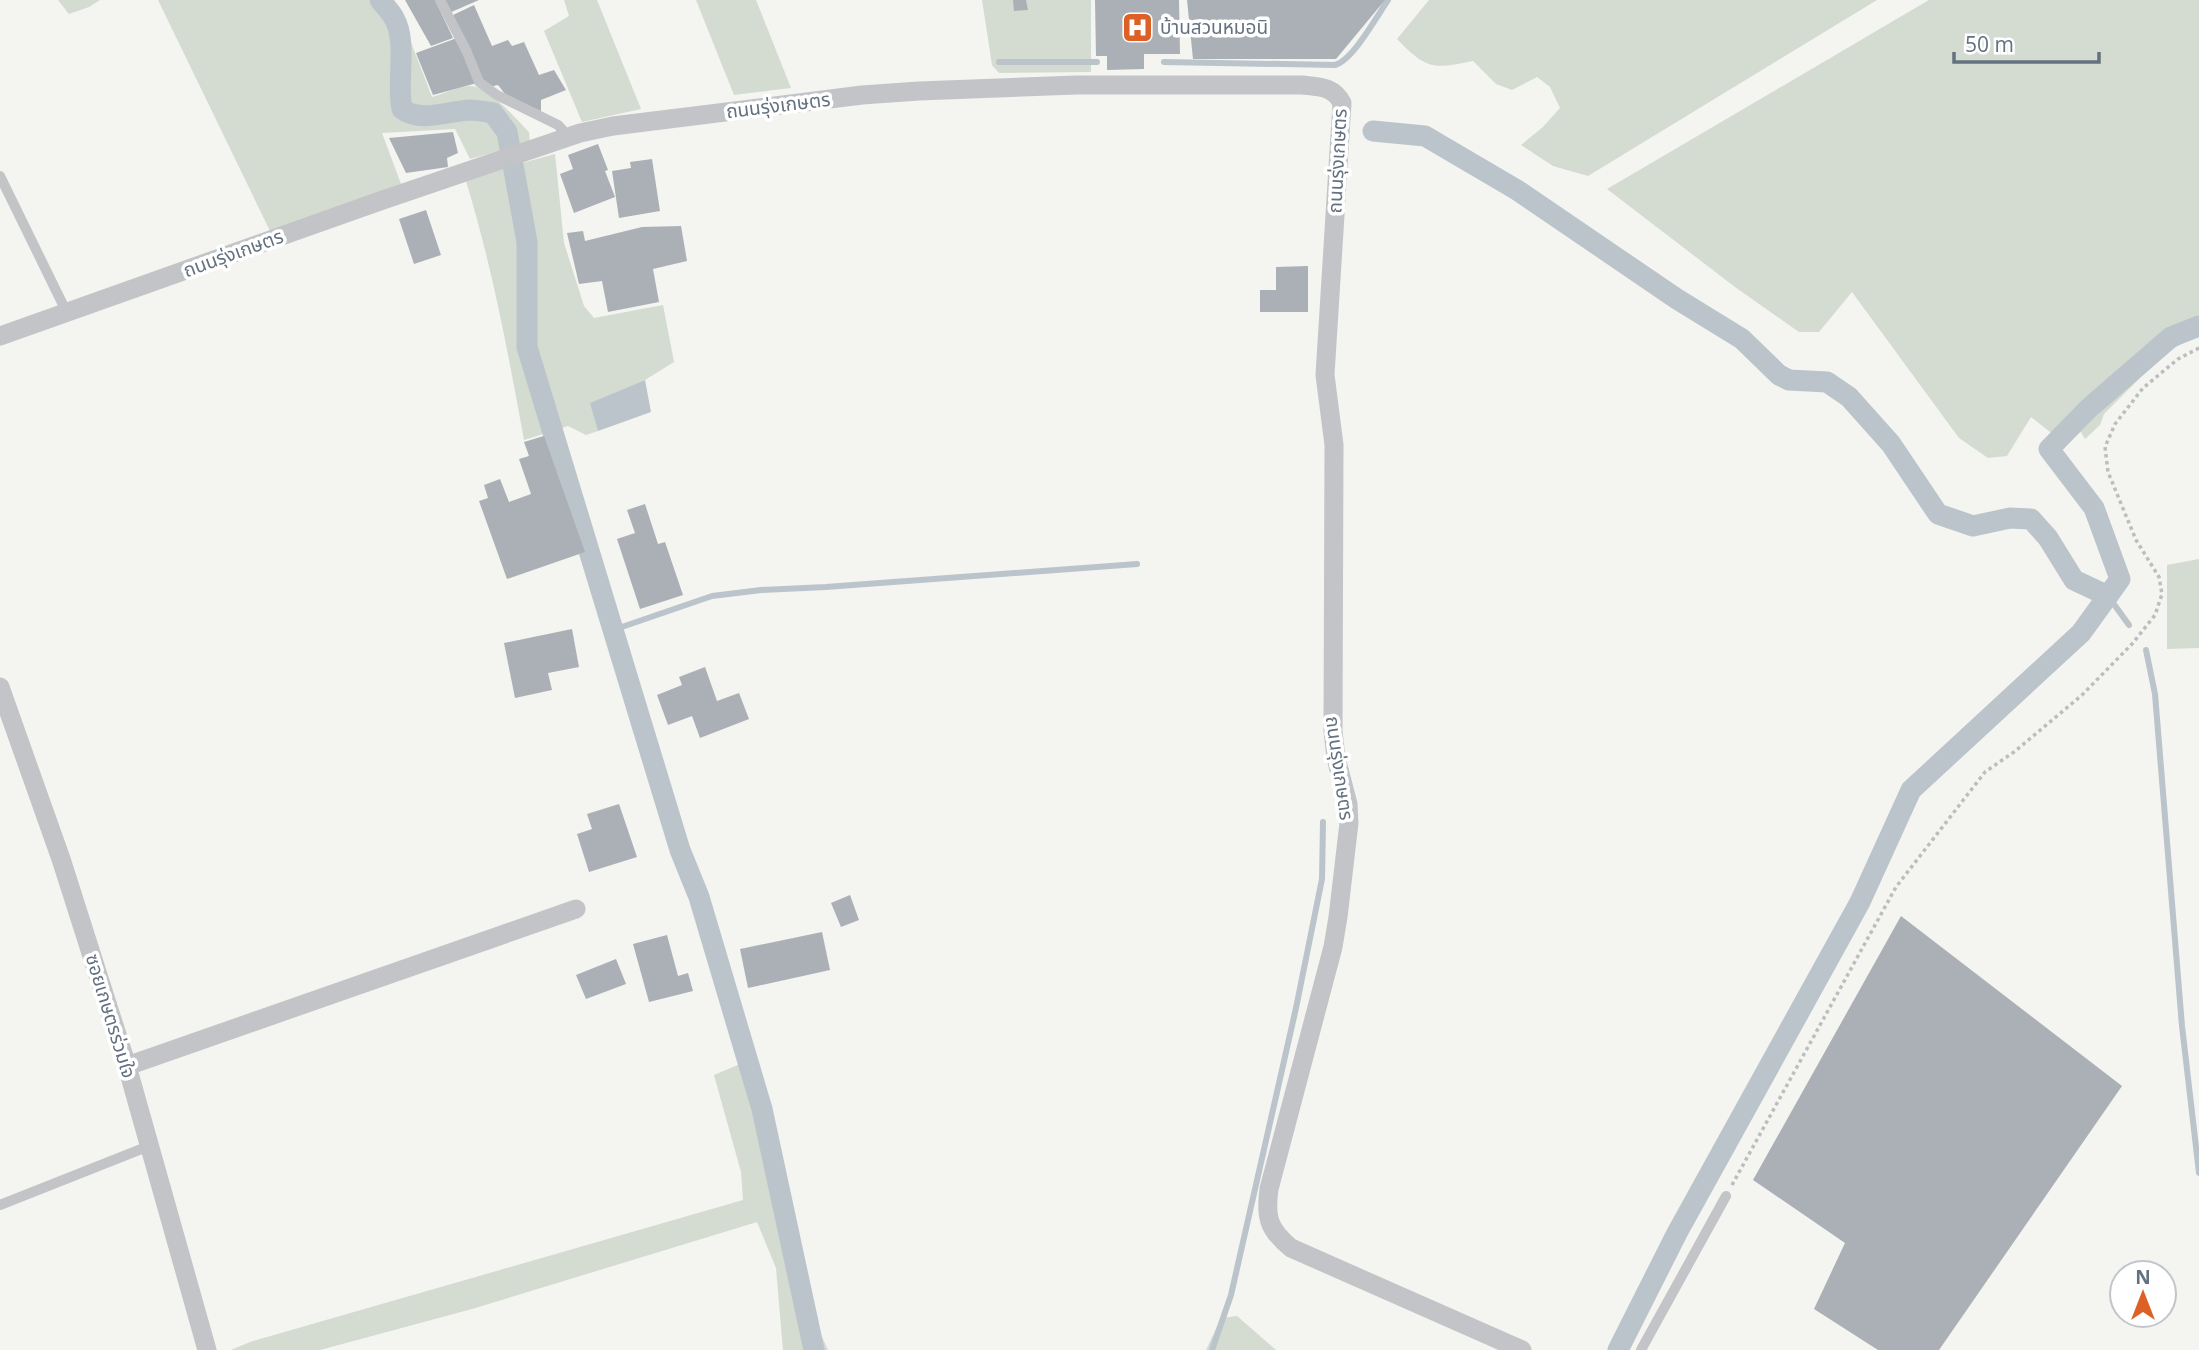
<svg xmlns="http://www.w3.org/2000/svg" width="2199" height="1350" viewBox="0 0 2199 1350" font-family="'Open Sans','Noto Sans Thai',sans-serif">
  <rect width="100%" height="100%" fill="#f4f4f0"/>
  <g fill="#d4dbd1">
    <polygon points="58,0 100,0 89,7 69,14"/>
    <path d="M 158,0 L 388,0 L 407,32 L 432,97 C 443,94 457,87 469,86 C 488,85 516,119 529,132 L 530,142 L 470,159 L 455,129 L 382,133 L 401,184 L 271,233 Z"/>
    <polygon points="564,0 597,0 641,109 582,122 544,31 569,16"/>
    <polygon points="696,0 756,0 791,88 734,95"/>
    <polygon points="982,0 1091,0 1091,72 999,73 992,65"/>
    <path d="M 1429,0 L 1877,0 L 1588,176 L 1553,166 L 1521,145 L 1543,127 L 1560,108 L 1550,87 L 1537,77 L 1512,90 L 1496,84 L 1473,61 C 1433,69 1427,70 1397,39 Z"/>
    <polygon points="1929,0 2199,0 2199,335 2166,352 2104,414 2100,425 2085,439 2081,432 2064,443 2031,417 2007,456 1988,458 1959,438 1852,292 1819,332 1799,332 1735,287 1607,189"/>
    <path d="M 555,154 L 564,243 L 584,306 L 594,318 L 663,305 L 674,362 L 645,380 L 591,403 L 598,431 L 586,435 L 568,426 L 524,440 C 508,352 492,266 466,181 L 501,169 Z"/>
    <polygon points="2199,559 2199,648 2167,649 2167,565"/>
    <polygon points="740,1064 808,1306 828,1350 783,1350 776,1268 757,1222 472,1309 320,1350 231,1350 250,1342 743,1200 741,1172 714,1075"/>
    <polygon points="1237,1316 1276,1350 1206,1350 1221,1318"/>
  </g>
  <polygon fill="#bbc4ca" points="645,380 651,412 598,431 590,403"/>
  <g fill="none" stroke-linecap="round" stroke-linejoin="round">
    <g stroke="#bbc4ca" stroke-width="6">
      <polyline points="999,62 1097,62"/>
      <path d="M 1164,62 L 1335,65 C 1353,60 1377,16 1388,0"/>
      <polyline points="2108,596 2129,625"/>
      <polyline points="613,630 712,596 761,590 826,587 1137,564"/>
      <polyline points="2146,650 2155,694 2182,1026 2199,1173"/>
      <polyline points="1212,1350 1231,1295 1296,1008 1322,879 1323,822"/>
    </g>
    <g stroke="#bbc4ca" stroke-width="21">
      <path d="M 380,0 C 385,6 391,12 394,18 C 408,42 396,82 402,109 C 421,123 448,111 470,110 C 477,110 486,112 493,113 L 507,132 L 527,242 L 527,347 L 680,850 L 699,897 L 762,1109 L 814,1350"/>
      <polyline points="1373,131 1425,136 1517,190 1677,299 1742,339 1779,375 1789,380 1827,382 1849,397 1891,444 1938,514 1973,526 2010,518 2031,519 2048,538 2074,580 2108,596"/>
      <polyline points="1618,1350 1677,1233 1860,902 1911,790 2081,633 2120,579 2094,508 2049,449 2088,409 2171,337 2199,326"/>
    </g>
  </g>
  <g fill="#aab0b6">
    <polygon points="405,0 435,0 453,38 431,46"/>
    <polygon points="444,0 479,0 449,13"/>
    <polygon points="1013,0 1026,0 1028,10 1014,11"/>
    <polygon points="1095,0 1179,0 1180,54 1144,54 1144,69 1107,70 1107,56 1096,56"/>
    <polygon points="1187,0 1385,0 1336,59 1193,59"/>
    <polygon points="474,5 492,46 508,40 512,46 524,42 539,75 554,70 566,90 541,100 541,111 509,99 498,85 489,87 481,80 451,16"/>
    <polygon points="457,38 477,83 433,95 416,53"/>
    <polygon points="453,132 458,153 447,158 448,167 406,173 389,138"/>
    <polygon points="598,144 608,170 605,171 615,197 574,213 560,174 573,169 568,155"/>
    <polygon points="652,159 660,211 619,218 612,171 631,168 630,162"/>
    <polygon points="426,210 441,255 414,264 399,219"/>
    <polygon points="681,226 687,261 653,269 659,302 608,312 602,281 579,284 567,233 583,231 585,241 642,227"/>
    <polygon points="1308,266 1308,312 1260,312 1260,290 1276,290 1276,267"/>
    <polygon points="544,436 585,552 507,579 479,501 488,498 484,485 500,479 509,502 531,494 519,459 529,456 524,442"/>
    <polygon points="645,504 658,544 665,542 683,595 640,609 617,539 635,533 627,510"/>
    <polygon points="572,629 579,667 548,673 552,690 515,698 504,643"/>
    <polygon points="705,667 717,701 739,693 749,719 700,738 692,716 668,725 657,695 682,685 679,677"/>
    <polygon points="619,804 637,857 589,872 577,834 592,829 587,814"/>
    <polygon points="850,895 859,920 841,927 831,903"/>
    <polygon points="1901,916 2122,1086 1939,1350 1878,1350 1814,1309 1845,1243 1753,1180"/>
    <polygon points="822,932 830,970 748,988 740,949"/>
    <polygon points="667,935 678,976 688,973 693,991 649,1002 633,944"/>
    <polygon points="616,959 626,984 586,999 576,975"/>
  </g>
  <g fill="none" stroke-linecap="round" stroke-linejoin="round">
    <polyline stroke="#bbbdbf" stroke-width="3.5" stroke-dasharray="3.5 3.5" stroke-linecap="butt" points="1732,1185 1896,887 1985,772 2014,752 2082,695 2132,644 2155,615 2162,594 2159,577 2136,540 2108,472 2105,447 2115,424 2143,388 2178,359 2199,348"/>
    <g stroke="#c2c4c8" stroke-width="10">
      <polyline points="440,0 467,52 479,82 497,95 558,125 569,137"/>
      <polyline points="0,176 67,313"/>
      <polyline points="0,1205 149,1146"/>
      <polyline points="1641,1350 1726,1196"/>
    </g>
    <g stroke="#c2c4c8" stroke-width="19">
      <path d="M 0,336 L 380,201 L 580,133 L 613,126 L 862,95 L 919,91 L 1076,85 L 1302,85 C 1319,87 1333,86 1342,103 L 1325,375 L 1334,445 L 1333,731 L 1336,758 L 1348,804 L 1349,823 L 1338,917 L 1333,947 L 1269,1189 C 1265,1218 1269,1230 1291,1248 L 1522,1350"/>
      <polyline points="0,687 61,859 127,1066 207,1350"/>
      <polyline points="127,1066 576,909"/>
    </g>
  </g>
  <defs>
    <symbol id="hospital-square" viewBox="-11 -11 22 22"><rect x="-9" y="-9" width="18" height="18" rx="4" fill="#dd6127" stroke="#fff"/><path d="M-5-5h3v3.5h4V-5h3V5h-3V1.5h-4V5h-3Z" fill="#fff"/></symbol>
  </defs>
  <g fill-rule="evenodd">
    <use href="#hospital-square" x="1120" y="10" width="35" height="35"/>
  </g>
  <g text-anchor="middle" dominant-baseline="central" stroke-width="7" stroke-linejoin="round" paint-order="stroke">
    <g font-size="19" fill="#647180" stroke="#fff" text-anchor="start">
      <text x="1160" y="27">บ้านสวนหมอนิ</text>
    </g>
    <g font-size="19" fill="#647180" stroke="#fff">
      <text transform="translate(778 105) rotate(-7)">ถนนรุ่งเกษตร</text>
      <text transform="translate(1337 161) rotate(-87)">ถนนรุ่งเกษตร</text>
      <text transform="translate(233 253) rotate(-20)">ถนนรุ่งเกษตร</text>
      <text transform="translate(1340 768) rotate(82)">ถนนรุ่งเกษตร</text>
      <text transform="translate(111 1016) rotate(73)">ซอยเกษตรร่วมใจ</text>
    </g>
  </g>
  <g transform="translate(2143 1294)"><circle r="33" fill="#ffffff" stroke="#c1c6cc" stroke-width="2"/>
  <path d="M0-5L12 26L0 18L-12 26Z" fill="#dd6127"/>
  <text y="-10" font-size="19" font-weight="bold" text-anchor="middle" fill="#647180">N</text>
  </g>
  <path d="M1954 52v10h145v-10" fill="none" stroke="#647180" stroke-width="3.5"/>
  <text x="1965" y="52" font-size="21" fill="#647180" stroke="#ffffff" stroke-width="5" paint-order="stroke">50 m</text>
</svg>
